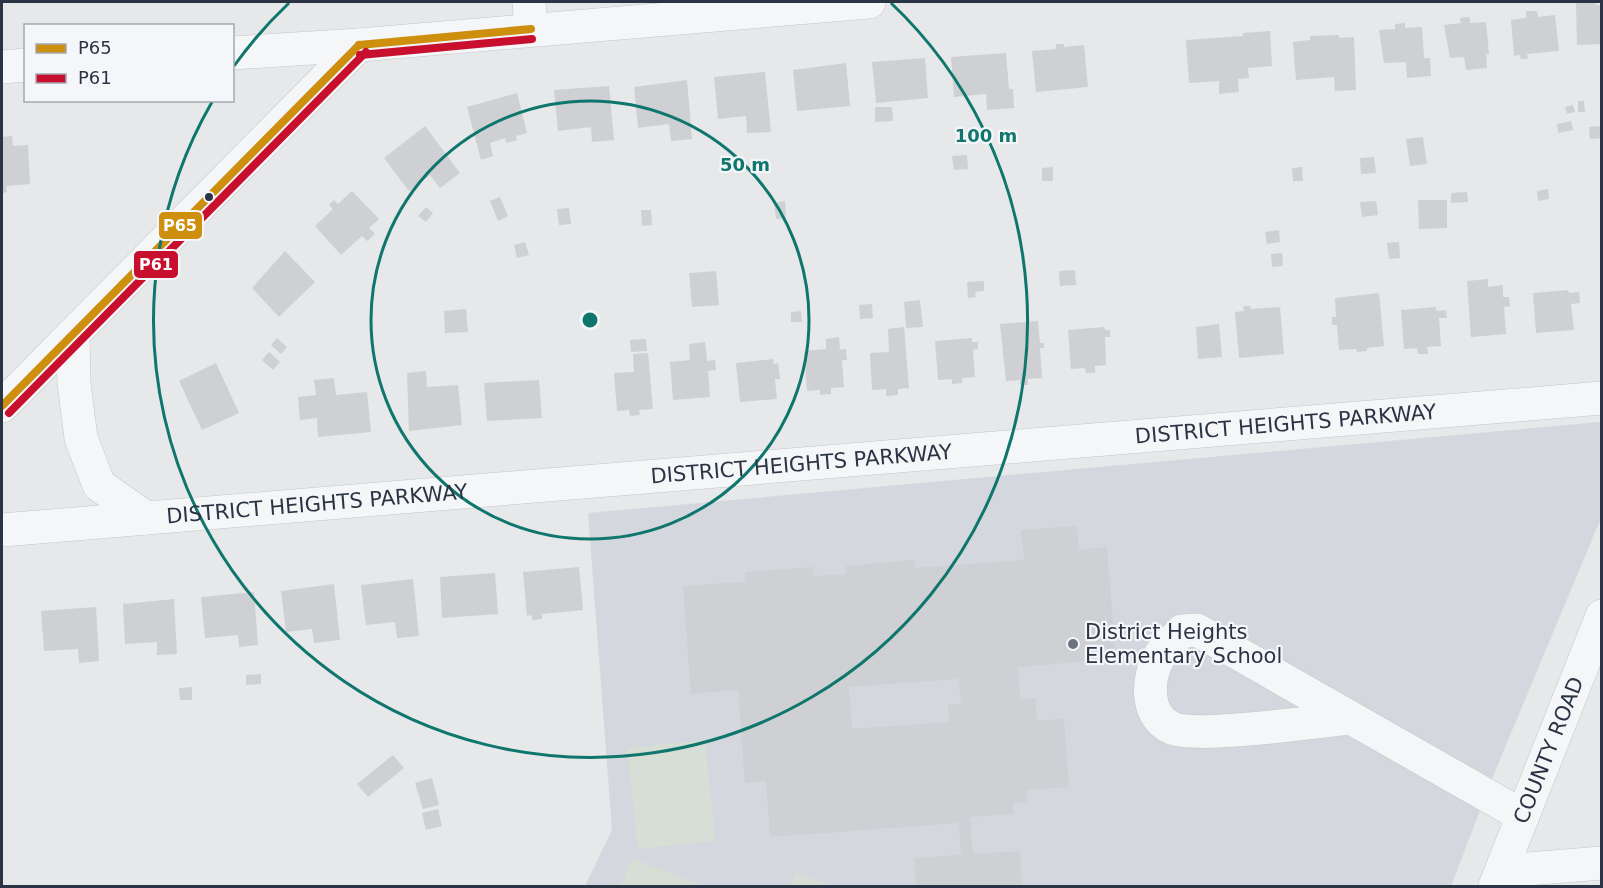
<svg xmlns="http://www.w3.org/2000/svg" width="1603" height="888" viewBox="0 0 1603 888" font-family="'DejaVu Sans',sans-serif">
  <rect width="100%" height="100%" fill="#e6e8ea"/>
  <polygon fill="#d4d7dd" points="1600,422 1601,518 1496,769 1451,886 585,886 612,830 588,513"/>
  <g fill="#d6ded6">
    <polygon points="705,740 715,841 638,849 627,748"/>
    <polygon points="632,858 703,886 621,886"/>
    <polygon points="796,873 832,886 791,886"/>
  </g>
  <g fill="#ced0d3" fill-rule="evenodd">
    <polygon points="1576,2 1595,2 1596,5 1602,5 1602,44 1577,45"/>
    <polygon points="1526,11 1537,11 1538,17 1555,15 1559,51 1527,54 1528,59 1521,59 1520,55 1514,56 1511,20 1526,18"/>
    <polygon points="1470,17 1470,23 1486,22 1489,54 1486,54 1487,68 1466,70 1464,57 1450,58 1444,25 1461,23 1460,18"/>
    <polygon points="1405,23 1405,28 1422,27 1424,58 1430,58 1431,76 1407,78 1406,62 1384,63 1379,30 1395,29 1395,24"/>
    <polygon points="1270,31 1272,66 1248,68 1249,78 1238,79 1239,92 1219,94 1219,81 1189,83 1186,40 1243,36 1243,33"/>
    <polygon points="1339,35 1339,38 1354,37 1356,90 1335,91 1334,77 1296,80 1293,42 1310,40 1310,36"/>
    <polygon points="1056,44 1064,44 1064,47 1084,45 1088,87 1036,92 1032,51 1056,49"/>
    <polygon points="1006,53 1009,89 1013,89 1014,108 987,110 986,94 954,97 951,57"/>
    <polygon points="925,58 928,98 876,103 872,62"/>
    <polygon points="846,63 850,106 797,111 793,70"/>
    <polygon points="765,72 771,132 747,133 746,116 718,119 714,77"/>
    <polygon points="687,80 692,139 671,141 669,124 638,128 634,87"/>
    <polygon points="609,86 614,140 592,142 591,127 558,131 554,90"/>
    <polygon points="517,93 527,133 516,136 517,140 506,143 505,138 490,143 493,156 481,160 467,107"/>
    <polygon points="1578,101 1584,101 1585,112 1578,112"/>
    <polygon points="1573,105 1575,112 1567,114 1565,107"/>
    <polygon points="875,107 892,107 893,121 875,122"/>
    <polygon points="1571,121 1573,130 1558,133 1557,124"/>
    <polygon points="425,126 460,173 440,188 430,175 409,191 384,158"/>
    <polygon points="1602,126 1602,138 1590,139 1589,127"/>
    <polygon points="12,136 13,146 28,145 30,184 6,186 7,192 2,193 2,137"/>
    <polygon points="1423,137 1427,164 1410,166 1406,139"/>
    <polygon points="967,155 968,169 954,170 952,156"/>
    <polygon points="1374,157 1376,173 1361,174 1360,158"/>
    <polygon points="1053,167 1053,181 1042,181 1042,168"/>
    <polygon points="1302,167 1303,181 1293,181 1292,168"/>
    <polygon points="1548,189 1549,199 1538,201 1537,191"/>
    <polygon points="352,191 379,219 369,228 375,234 367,241 362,236 341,255 315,226 333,209 329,205 334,200 338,204"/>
    <polygon points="1467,192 1468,202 1451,203 1451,193"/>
    <polygon points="500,197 508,216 498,221 490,201"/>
    <polygon points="1418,200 1447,200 1447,228 1419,229"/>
    <polygon points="785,201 786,218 776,219 774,203"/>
    <polygon points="1376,201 1378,215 1362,217 1360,202"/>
    <polygon points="426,207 433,213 426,222 418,216"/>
    <polygon points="569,208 571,224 559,225 557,209"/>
    <polygon points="641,210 651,210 652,225 642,226"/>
    <polygon points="1279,230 1280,242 1267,244 1265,232"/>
    <polygon points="525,242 529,255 517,258 514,245"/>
    <polygon points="1399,242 1400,258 1389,259 1387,243"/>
    <polygon points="285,251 315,282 279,317 252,288"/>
    <polygon points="1282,253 1283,266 1272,267 1271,254"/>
    <polygon points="1075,270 1076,285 1060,286 1059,271"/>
    <polygon points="716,271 719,305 692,307 689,273"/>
    <polygon points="1488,279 1488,287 1503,285 1503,297 1509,297 1510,306 1504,307 1506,334 1471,337 1467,281"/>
    <polygon points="984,281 984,291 975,292 976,297 968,298 967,282"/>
    <polygon points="1568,290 1569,293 1579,292 1580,303 1571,304 1574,330 1536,333 1533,293"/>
    <polygon points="1379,293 1384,346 1367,348 1367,351 1357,352 1356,349 1339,350 1337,325 1332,325 1332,317 1336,317 1335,298"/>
    <polygon points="920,300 923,327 906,328 904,302"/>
    <polygon points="872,304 873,318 860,319 859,305"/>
    <polygon points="1243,306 1250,306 1251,309 1280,307 1284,354 1239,358 1235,312 1244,311"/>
    <polygon points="1436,307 1436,311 1446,310 1447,318 1439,318 1441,346 1427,347 1428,354 1418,354 1417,348 1404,349 1401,310"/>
    <polygon points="466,309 468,332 445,333 444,311"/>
    <polygon points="801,311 802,322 791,322 791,312"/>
    <polygon points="1038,321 1040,343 1044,343 1044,348 1040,348 1042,378 1028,379 1028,385 1020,385 1020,380 1006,381 1000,324"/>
    <polygon points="1219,324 1222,357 1198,359 1196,327"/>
    <polygon points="904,327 909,388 898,389 898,395 886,396 886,389 872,390 870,353 889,352 888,329"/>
    <polygon points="1104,327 1105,330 1110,330 1110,337 1105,337 1106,365 1095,366 1095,373 1086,373 1085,368 1071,369 1068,330"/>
    <polygon points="839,337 840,350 846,349 847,360 842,360 844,387 831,388 831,394 820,395 820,390 807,391 804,351 826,349 826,339"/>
    <polygon points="277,338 287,347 281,354 271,345"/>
    <polygon points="972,338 972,342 978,342 978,349 973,350 975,377 962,378 962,383 952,384 952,379 938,380 935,341"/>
    <polygon points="646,339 647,351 631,352 630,340"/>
    <polygon points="705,342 707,361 715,360 716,370 708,371 710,397 673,400 670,362 690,360 689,344"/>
    <polygon points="269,352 280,362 273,370 262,360"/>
    <polygon points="648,353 653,409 639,410 640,415 630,416 629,410 617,411 614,373 634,372 633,354"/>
    <polygon points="773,359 774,364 778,363 780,379 775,379 777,399 740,402 736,363"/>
    <polygon points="216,363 239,413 202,430 179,381"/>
    <polygon points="426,371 427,387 458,385 462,425 409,431 407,373"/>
    <polygon points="334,378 336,395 367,392 371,432 318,437 317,418 300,420 298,397 316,395 314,380"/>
    <polygon points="539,380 542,418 487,421 484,383"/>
    <path d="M 1077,526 L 1079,550 L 1107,547 L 1115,648 L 1087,650 L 1088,661 L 1018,667 L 1020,699 L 1036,698 L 1037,721 L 1064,719 L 1069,787 L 1026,790 L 1027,802 L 1013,803 L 1013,814 L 970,817 L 973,854 L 1020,851 L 1022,886 L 916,886 L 914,858 L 961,855 L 959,823 L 770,837 L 766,781 L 745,783 L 738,690 L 691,694 L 683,586 L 745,582 L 745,572 L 813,567 L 814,576 L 846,574 L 846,566 L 914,560 L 915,568 L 1024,560 L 1021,530 ZM 959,679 L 961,704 L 948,705 L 949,722 L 852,729 L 849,687 Z"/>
    <polygon points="579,567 583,610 542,614 542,619 532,620 532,615 527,616 523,572"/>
    <polygon points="495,573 498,614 442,618 440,577"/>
    <polygon points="413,579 419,636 397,638 395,622 366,625 361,585"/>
    <polygon points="334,584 340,640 314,643 312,629 286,632 281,591"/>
    <polygon points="254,592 258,645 239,647 238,635 205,638 201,597"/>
    <polygon points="174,599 177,654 157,655 157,642 125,644 123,604"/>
    <polygon points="96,607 99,661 79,663 78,649 44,651 41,611"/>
    <polygon points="261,674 261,684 246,685 246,675"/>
    <polygon points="192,687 192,700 180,700 179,688"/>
    <polygon points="393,755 404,768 368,797 357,784"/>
    <polygon points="432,778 439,805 423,809 415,783"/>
    <polygon points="438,809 442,826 426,830 422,813"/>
  </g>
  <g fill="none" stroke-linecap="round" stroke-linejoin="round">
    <defs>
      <g id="minor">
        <polyline points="529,2 531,29"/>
        <polyline points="232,53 359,45 869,2"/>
        <polyline points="2,67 26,65"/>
        <polyline points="73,334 74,383 81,438 99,485 146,518"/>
        <polyline points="2,406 359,45"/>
        <path id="s1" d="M 2,530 L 1602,398"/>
        <path d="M 1351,718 C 1318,721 1196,739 1172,728 C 1144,716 1147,677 1160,655 C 1165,647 1175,639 1182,631 L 1197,630 L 1523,816"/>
        <polyline points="1502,871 1602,863"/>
        <path id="s2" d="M 1495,886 L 1602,616"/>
      </g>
    </defs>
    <use href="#minor" stroke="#c4c6c8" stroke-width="34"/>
    <use href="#minor" stroke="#f5f6f7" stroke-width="33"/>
    <defs>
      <g id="bus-1">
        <polyline points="359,45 531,29"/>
        <polyline points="2,406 359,45"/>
      </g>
      <g id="bus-2">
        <polyline points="360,55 532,39"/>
        <polyline points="9,413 366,52"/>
      </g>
    </defs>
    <use href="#bus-1" stroke="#f4f6f9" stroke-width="12"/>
    <use href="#bus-2" stroke="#f4f6f9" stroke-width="12"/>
    <use href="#bus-1" stroke="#ce8f0e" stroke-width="8"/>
    <use href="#bus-2" stroke="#c8102e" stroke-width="8"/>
  </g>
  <g fill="none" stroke="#0f766e" stroke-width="3">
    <circle cx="590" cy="320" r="219"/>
    <path d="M234 66A437 437 0 0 1 289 3M891 3A437 437 0 1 1 212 102"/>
  </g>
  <circle fill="#2b3445" stroke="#f4f6f9" stroke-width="2" cx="209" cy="197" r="5"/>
  <circle fill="#6c737f" stroke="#f4f6f9" stroke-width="2" cx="1073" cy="644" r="6"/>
  <g text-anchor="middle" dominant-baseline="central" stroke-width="4.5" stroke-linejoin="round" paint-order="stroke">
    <g font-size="21" fill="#2b3445" stroke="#f4f6f9">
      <text stroke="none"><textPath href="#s1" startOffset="1288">DISTRICT HEIGHTS PARKWAY</textPath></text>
      <text stroke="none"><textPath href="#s1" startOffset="802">DISTRICT HEIGHTS PARKWAY</textPath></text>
      <text stroke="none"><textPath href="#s1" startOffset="316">DISTRICT HEIGHTS PARKWAY</textPath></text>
      <text stroke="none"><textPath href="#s2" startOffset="146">COUNTY ROAD</textPath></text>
    </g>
    <g font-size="21" fill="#2b3445" stroke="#f4f6f9" text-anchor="start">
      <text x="1085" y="632">District Heights<tspan x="1085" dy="24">Elementary School</tspan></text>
    </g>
  </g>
  <circle cx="590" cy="320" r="9" fill="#0f766e" stroke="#f4f6f9" stroke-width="3"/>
  <g font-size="18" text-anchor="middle" font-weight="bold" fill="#0f766e" stroke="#f4f6f9" stroke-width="4.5" stroke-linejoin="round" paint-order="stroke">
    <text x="986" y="142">100 m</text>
    <text x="745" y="171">50 m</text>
  </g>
  <g stroke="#f4f6f9" stroke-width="2">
    <rect x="158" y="211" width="45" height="29" rx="6" fill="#ce8f0e"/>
    <rect x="133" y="250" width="46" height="29" rx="6" fill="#c8102e"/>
  </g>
  <g font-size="16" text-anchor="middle" font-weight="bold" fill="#fff">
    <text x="180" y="231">P65</text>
    <text x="156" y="270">P61</text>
  </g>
  <rect width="1603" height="888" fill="none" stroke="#2b3445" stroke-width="6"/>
  <rect x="24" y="24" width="210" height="78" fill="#f4f6f9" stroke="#a4a8b1" stroke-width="1.5"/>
  <rect x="36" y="44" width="30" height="9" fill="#ce8f0e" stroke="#a4a8b1" stroke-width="1.5"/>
  <text x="78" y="54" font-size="18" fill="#2b3445">P65</text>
  <rect x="36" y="74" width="30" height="9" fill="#c8102e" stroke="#a4a8b1" stroke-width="1.5"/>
  <text x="78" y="84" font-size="18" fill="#2b3445">P61</text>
</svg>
